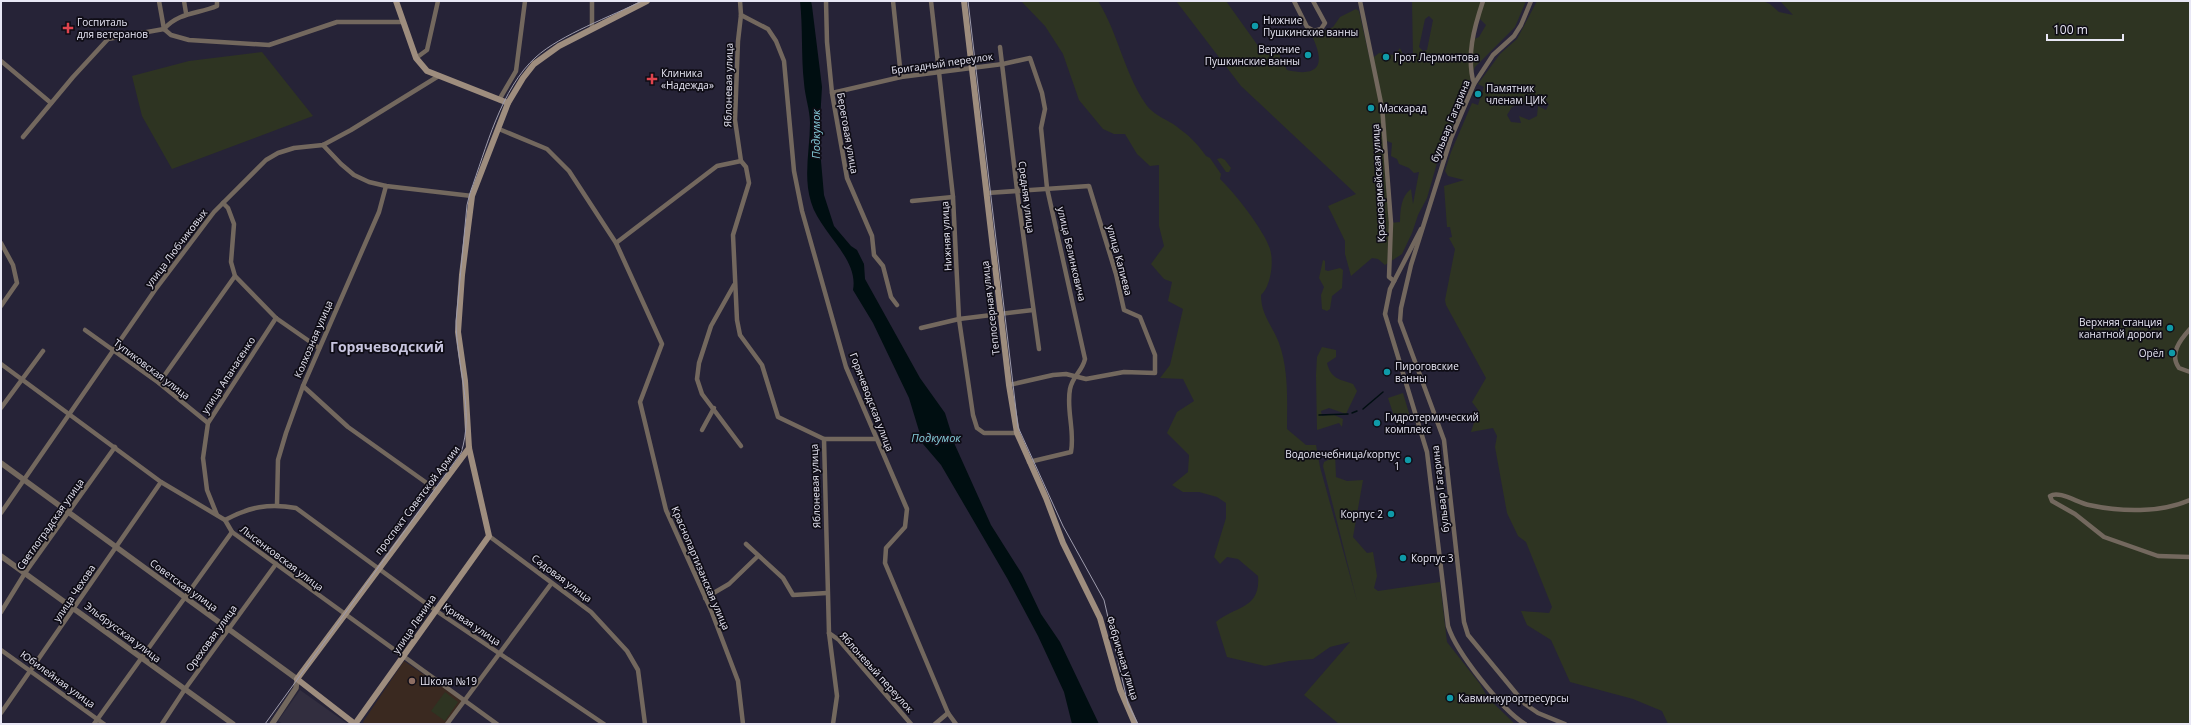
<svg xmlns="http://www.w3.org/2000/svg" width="2191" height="725" viewBox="0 0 2191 725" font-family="'Open Sans',sans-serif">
  <rect width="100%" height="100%" fill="#262337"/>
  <polygon fill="#322e3f" points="300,690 348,724 283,724 278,721"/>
  <polygon fill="#3a2920" points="404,661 463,701 446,724 365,724 363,722"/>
  <g fill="#2e3422" fill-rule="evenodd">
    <path d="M 1021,1 L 1098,1 C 1118,33 1124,72 1145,103 C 1154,117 1169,119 1181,130 C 1191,137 1199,146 1206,156 L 1210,158 L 1221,174 L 1220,179 C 1234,192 1264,230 1270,249 C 1274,262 1271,286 1261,295 C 1261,315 1272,325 1279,343 C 1289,371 1287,401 1287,429 L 1306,445 L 1316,445 L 1320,467 L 1357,601 L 1323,466 L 1324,462 L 1332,458 L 1335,453 L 1336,477 L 1347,481 L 1363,480 L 1353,537 L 1367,553 L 1373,552 L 1377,576 L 1374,588 L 1378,591 L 1440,582 L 1447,642 L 1480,684 L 1488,698 L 1515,724 L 1339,724 L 1304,695 L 1350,642 L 1330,647 L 1313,659 L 1289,661 L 1265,666 L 1227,657 L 1216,622 C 1235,606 1261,609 1258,576 L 1238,559 L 1227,557 L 1220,564 L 1214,557 L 1226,518 L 1226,503 L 1217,497 L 1199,492 L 1183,492 L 1172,485 L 1188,472 L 1189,455 L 1167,433 L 1177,412 L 1194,401 L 1183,379 L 1160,378 L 1170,365 L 1183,309 L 1168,301 L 1172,282 L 1164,279 L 1151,264 L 1164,246 L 1159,226 L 1159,165 L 1150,166 L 1137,154 L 1125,134 L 1114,134 L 1103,129 L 1079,100 L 1063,54 L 1045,26 Z"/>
    <path d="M 1176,1 L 1226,1 L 1261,50 L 1266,50 L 1267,54 L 1279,54 L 1287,70 C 1321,78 1325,63 1312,36 L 1333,27 L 1340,17 L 1356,9 L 1359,11 L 1370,60 L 1379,53 L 1394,55 L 1400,48 L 1403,55 L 1413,56 L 1412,1 L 1526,1 L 1515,27 L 1475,67 L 1454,119 L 1453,126 L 1439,156 L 1427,198 L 1418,215 L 1412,233 L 1402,254 L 1385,265 L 1378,259 L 1372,258 L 1351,276 L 1345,254 L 1345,241 L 1328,206 L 1356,194 L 1241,86 ZM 1429,16 L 1433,20 L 1427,50 L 1423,51 L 1419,47 L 1425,19 ZM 1478,17 L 1486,25 L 1479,37 L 1474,39 ZM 1387,141 L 1392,143 L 1391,156 L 1397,159 L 1399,164 L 1409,168 L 1414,173 L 1419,172 L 1413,204 L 1411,189 C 1401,196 1400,211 1400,222 L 1390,223 L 1384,147 Z"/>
    <path d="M 1537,1 L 1763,1 L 1770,4 L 1779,12 L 1793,15 L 1780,1 L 2190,1 L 2190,724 L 1668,724 L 1662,711 L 1633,699 L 1570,682 L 1551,640 L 1527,625 L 1521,611 L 1549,613 L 1552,607 L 1526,542 L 1518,536 L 1507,513 L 1495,447 L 1497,436 L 1493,428 L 1471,432 L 1478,410 L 1472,402 L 1486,378 L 1446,305 L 1445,300 L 1455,249 L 1449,238 L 1452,237 L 1450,227 L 1447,227 L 1444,186 L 1464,180 L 1448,176 L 1445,171 L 1451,152 L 1472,103 L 1478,105 L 1484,87 L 1478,84 L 1500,54 L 1517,39 ZM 1528,101 L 1543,101 L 1549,104 L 1546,110 L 1538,106 L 1537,116 L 1529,120 L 1519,116 L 1521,123 L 1511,122 L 1507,115 L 1512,107 Z"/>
    <polygon points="262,52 313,116 172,169 142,116 132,76 189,61"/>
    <polygon points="1221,158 1225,160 1231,168 1229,172 1226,172 1217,159"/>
    <polygon points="1323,260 1325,261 1325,270 1328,271 1340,268 1343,270 1342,288 1332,296 1330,309 1327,311 1322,309 1321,295 1324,287 1319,278"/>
    <path d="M 1322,347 L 1336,350 L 1336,357 L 1327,363 C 1331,379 1339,379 1353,384 L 1357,391 L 1346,414 L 1329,408 L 1321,411 L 1322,416 L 1332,414 L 1343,419 L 1342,427 L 1339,423 L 1317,430 L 1316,375 L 1317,357 Z"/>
    <polygon points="1403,393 1411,420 1397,425 1388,398"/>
    <polygon points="445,692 458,702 445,721 431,711"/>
  </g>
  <path fill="#000e11" d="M 800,1 L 811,1 L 812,6 L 822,87 L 819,138 L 824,195 L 834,226 L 851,246 L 857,250 L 864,264 L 865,279 L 920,378 L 945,413 L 955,445 L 991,525 L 1022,574 L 1041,614 L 1060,642 L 1099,724 L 1072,724 L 1064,692 L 1038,636 L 1007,578 L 941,465 L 923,444 L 909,398 L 873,323 L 853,290 C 859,258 820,233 811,202 C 803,176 810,149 810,123 C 810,110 805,97 804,83 C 801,56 803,28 800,1 Z"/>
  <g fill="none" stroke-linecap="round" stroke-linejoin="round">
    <g stroke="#000e11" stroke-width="1.5">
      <polyline points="1363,409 1383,392"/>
      <polyline points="1352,413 1357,411"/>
      <polyline points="1319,415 1348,414"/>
    </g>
    <g stroke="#73685e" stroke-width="4.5">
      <polyline points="159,1 164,29"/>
      <polyline points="184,1 186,13"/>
      <polyline points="592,1 592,29"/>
      <polyline points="740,1 741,15 738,41 735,120 741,161 746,167 749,183 733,235 737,320 740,335 762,365 778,417 824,439 829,633 837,696 833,724"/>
      <polyline points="826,1 827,42 832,93 847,178 872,236 874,255 883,266 891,297 897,305"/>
      <polyline points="893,1 901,77"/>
      <polyline points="931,1 953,197 959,319 973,415 977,428 984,433 1017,433"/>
      <polyline points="1294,1 1307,27 1314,31 1321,29 1325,23 1313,1"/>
      <polyline points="1360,1 1381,103"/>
      <polyline points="1531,1 1521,25 1514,36 1493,55 1474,84 1451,138 1411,265 1401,308 1400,321 1444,440 1464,622 1468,635 1525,704 1538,713 1565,724"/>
      <polyline points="741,15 768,29 776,41 784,61 794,171 802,211 846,367 907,509 905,527 886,548 885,563 948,713 956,724"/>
      <path d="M 164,29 C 179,12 198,14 217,6 L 217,1"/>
      <polyline points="1000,47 1017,190 1039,349"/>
      <polyline points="416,58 427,50 438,1"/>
      <polyline points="1,61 51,103"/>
      <path d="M 1474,84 C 1466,56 1474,28 1483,1"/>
      <path d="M 832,93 L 901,77 L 1003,64 L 1030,58 L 1042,93 L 1045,109 L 1041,128 L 1047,188 L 1085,359 C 1082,372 1073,375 1070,389 C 1066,410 1075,430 1071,452 L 1029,462"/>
      <polyline points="499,100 516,71 525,1"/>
      <polyline points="1382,106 1391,223 1389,277 1394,281"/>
      <polyline points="499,129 547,149 569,171 616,243 662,344 640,402 666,510 711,610 738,681 743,724"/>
      <polyline points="23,137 73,77 108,39 164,29 171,35 189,40 269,45 337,22 402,22"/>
      <polyline points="323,145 341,164 354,175 369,182 386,186 472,196"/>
      <polyline points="987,193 1089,186 1116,274 1124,310 1140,317 1155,355 1155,373 1124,372 1086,379 1066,374 1053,375 1009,385"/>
      <polyline points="912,201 953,197"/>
      <polyline points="223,203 228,208 234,224 231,262 235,276 276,318 319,348"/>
      <path d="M 1421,229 L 1390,289 L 1385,314 L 1427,452 L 1448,626 C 1456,652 1502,710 1525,724"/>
      <polyline points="1,243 13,265 17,283 1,306"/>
      <polyline points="616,243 717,166 741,161"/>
      <polyline points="734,285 711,326 699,363 697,379 702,394 741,446"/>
      <polyline points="921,328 959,319 1033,310"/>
      <path d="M 2190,329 C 2180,340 2169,354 2179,368 L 2190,372"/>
      <polyline points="85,330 159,383 208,423"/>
      <polyline points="1,364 161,482 225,520 232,532 497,724"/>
      <polyline points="159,383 235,276"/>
      <polyline points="303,386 348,427 438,491"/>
      <polyline points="1,408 43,351"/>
      <polyline points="702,430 714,408"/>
      <polyline points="824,439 875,439"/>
      <path d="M 2190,500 C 2160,513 2121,512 2089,505 C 2078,503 2059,490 2050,496 L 2052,501 L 2075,514 L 2104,537 L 2158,556 L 2190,557"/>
      <polyline points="277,505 278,460 286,433 303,386 379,212 386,186"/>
      <polyline points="1,513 155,290 214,212 266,160 278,153 294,148 323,145 351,130 437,77"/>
      <polyline points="217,515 207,490 203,458 208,423 276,318"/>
      <path d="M 225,520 C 249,507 269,503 296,508 L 435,610 L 604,724"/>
      <polyline points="489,536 591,612 627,651 638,670 645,724"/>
      <polyline points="746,544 783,578 793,595 827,593"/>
      <polyline points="705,598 729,584 758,556"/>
      <polyline points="1,612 25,573 115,447"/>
      <polyline points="829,633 839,640 911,724"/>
      <polyline points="1,650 104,724"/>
      <polyline points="1,713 161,482"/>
      <polyline points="94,724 232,532"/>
      <polyline points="162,724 185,689 276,564"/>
      <polyline points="447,724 551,584"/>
      <polyline points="935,724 948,713"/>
    </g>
    <g stroke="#73685e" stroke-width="5.5">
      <polyline points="1,463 297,679 296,688 272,724"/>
      <polyline points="1,556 233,724"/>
    </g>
    <g stroke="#9e8d7e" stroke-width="6">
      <polyline points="396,1 416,58 427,71 508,103"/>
      <polyline points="964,1 1009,385 1017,433 1046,498 1063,543 1100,618 1120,689 1135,724"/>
      <polyline points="355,724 489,536 469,448 465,381 458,332 462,275 472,196 508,103 523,78 534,64 559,46 647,1"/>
      <polyline points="355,724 297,679 469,448"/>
    </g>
    <g stroke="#9e9cad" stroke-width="1">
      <polyline points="968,1 1018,427 1063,526 1104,600 1128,704 1138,724"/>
      <path d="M 265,724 L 461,453 C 475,411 456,364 456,321 L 467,205 L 470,193 C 486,149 501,88 536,57 C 560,35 612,16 642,1"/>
    </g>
  </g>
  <g fill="#0f9aa8" stroke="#0f0d16" stroke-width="1.5">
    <circle cx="1255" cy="26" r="4"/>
    <circle cx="1308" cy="55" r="4"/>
    <circle cx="1386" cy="57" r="4"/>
    <circle cx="1478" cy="94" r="4"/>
    <circle cx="1371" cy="108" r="4"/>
    <circle cx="2170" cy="328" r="4"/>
    <circle cx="2172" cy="353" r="4"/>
    <circle cx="1387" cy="372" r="4"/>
    <circle cx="1377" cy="423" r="4"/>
    <circle cx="1408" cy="460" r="4"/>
    <circle cx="1391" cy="514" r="4"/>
    <circle cx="1403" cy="558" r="4"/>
    <circle cx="1450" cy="698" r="4"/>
  </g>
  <g fill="#e0444e" stroke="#0f0d16" stroke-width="1.5">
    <path d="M66 22h4v4h4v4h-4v4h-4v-4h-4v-4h4z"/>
    <path d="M650 73h4v4h4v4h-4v4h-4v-4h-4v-4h4z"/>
  </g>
  <circle fill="#8d6e63" stroke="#0f0d16" stroke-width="1.5" cx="412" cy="681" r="4"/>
  <g text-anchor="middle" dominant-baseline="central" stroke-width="3.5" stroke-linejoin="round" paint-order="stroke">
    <g font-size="10" fill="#e8e7f5" stroke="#0f0d16" text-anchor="start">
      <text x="1263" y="20">Нижние<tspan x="1263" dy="12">Пушкинские ванны</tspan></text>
      <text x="77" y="22">Госпиталь<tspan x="77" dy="12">для ветеранов</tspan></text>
      <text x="1300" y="49" text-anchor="end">Верхние<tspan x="1300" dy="12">Пушкинские ванны</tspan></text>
      <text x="1394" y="57">Грот Лермонтова</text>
      <text x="661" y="73">Клиника<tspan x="661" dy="12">«Надежда»</tspan></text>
      <text x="1486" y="88">Памятник<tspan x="1486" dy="12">членам ЦИК</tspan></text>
      <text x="1379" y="108">Маскарад</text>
      <text x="2162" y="322" text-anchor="end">Верхняя станция<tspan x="2162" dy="12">канатной дороги</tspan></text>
      <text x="2164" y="353" text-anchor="end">Орёл</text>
      <text x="1395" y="366">Пироговские<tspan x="1395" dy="12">ванны</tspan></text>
      <text x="1385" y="417">Гидротермический<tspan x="1385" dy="12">комплекс</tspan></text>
      <text x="1400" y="454" text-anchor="end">Водолечебница/корпус<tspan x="1400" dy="12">1</tspan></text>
      <text x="1383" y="514" text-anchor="end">Корпус 2</text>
      <text x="1411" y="558">Корпус 3</text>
      <text x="420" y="681">Школа №19</text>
      <text x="1458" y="698">Кавминкурортресурсы</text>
    </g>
    <g font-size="10" fill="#e8e7f5" stroke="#0f0d16">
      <text transform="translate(942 63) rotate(-8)">Бригадный переулок</text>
      <text transform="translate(728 85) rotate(-89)">Яблоневая улица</text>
      <text transform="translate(1450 121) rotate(-68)">бульвар Гагарина</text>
      <text transform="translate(848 133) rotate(80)">Береговая улица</text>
      <text transform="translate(1378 183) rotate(-93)">Красноармейская улица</text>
      <text transform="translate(1027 197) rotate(83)">Средняя улица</text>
      <text transform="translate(946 236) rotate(-93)">Нижняя улица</text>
      <text transform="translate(176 248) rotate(-53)">улица Любчиковых</text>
      <text transform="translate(1072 254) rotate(77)">улица Белинковича</text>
      <text transform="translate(1120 260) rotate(75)">улица Капиева</text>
      <text transform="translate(990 308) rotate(-97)">Теплосерная улица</text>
      <text transform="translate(313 339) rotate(-67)">Колхозная улица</text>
      <text transform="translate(152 369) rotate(37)">Тупиковская улица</text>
      <text transform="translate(228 375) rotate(-57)">улица Апанасенко</text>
      <text transform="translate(872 402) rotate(69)">Горячеводская улица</text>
      <text transform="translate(815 486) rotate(-92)">Яблоневая улица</text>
      <text transform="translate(1440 489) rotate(-97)">бульвар Гагарина</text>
      <text transform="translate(417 500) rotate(-53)">проспект Советской Армии</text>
      <text transform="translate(50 524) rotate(-55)">Светлоградская улица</text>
      <text transform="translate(282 558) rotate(37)">Лысенковская улица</text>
      <text transform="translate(701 568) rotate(67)">Краснопартизанская улица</text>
      <text transform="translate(562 578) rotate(37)">Садовая улица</text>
      <text transform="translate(184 585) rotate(36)">Советская улица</text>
      <text transform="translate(74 593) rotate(-56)">улица Чехова</text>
      <text transform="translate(414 624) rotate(-56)">улица Ленина</text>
      <text transform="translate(472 624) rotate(34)">Кривая улица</text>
      <text transform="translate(123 632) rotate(37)">Эльбрусская улица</text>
      <text transform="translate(211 638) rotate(-54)">Ореховая улица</text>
      <text transform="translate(1123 658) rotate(73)">Фабричная улица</text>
      <text transform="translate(877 672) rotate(48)">Яблоневый переулок</text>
      <text transform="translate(58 679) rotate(36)">Юбилейная улица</text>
    </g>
    <g font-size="11" font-style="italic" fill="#87cfdd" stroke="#0f0d16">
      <text transform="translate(815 134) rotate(-90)">Подкумок</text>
      <text x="936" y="437">Подкумок</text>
    </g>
    <g font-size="14" font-weight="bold" fill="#c7c4de" stroke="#0f0d16">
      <text x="387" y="346">Горячеводский</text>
    </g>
  </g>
  <rect width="2191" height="725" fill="none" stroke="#e8e7f5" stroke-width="4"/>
  <path d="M2047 34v6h76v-6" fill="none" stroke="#e8e7f5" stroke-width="2"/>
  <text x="2053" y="34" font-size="12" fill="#e8e7f5" stroke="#0f0d16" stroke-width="3" paint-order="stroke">100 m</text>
</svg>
